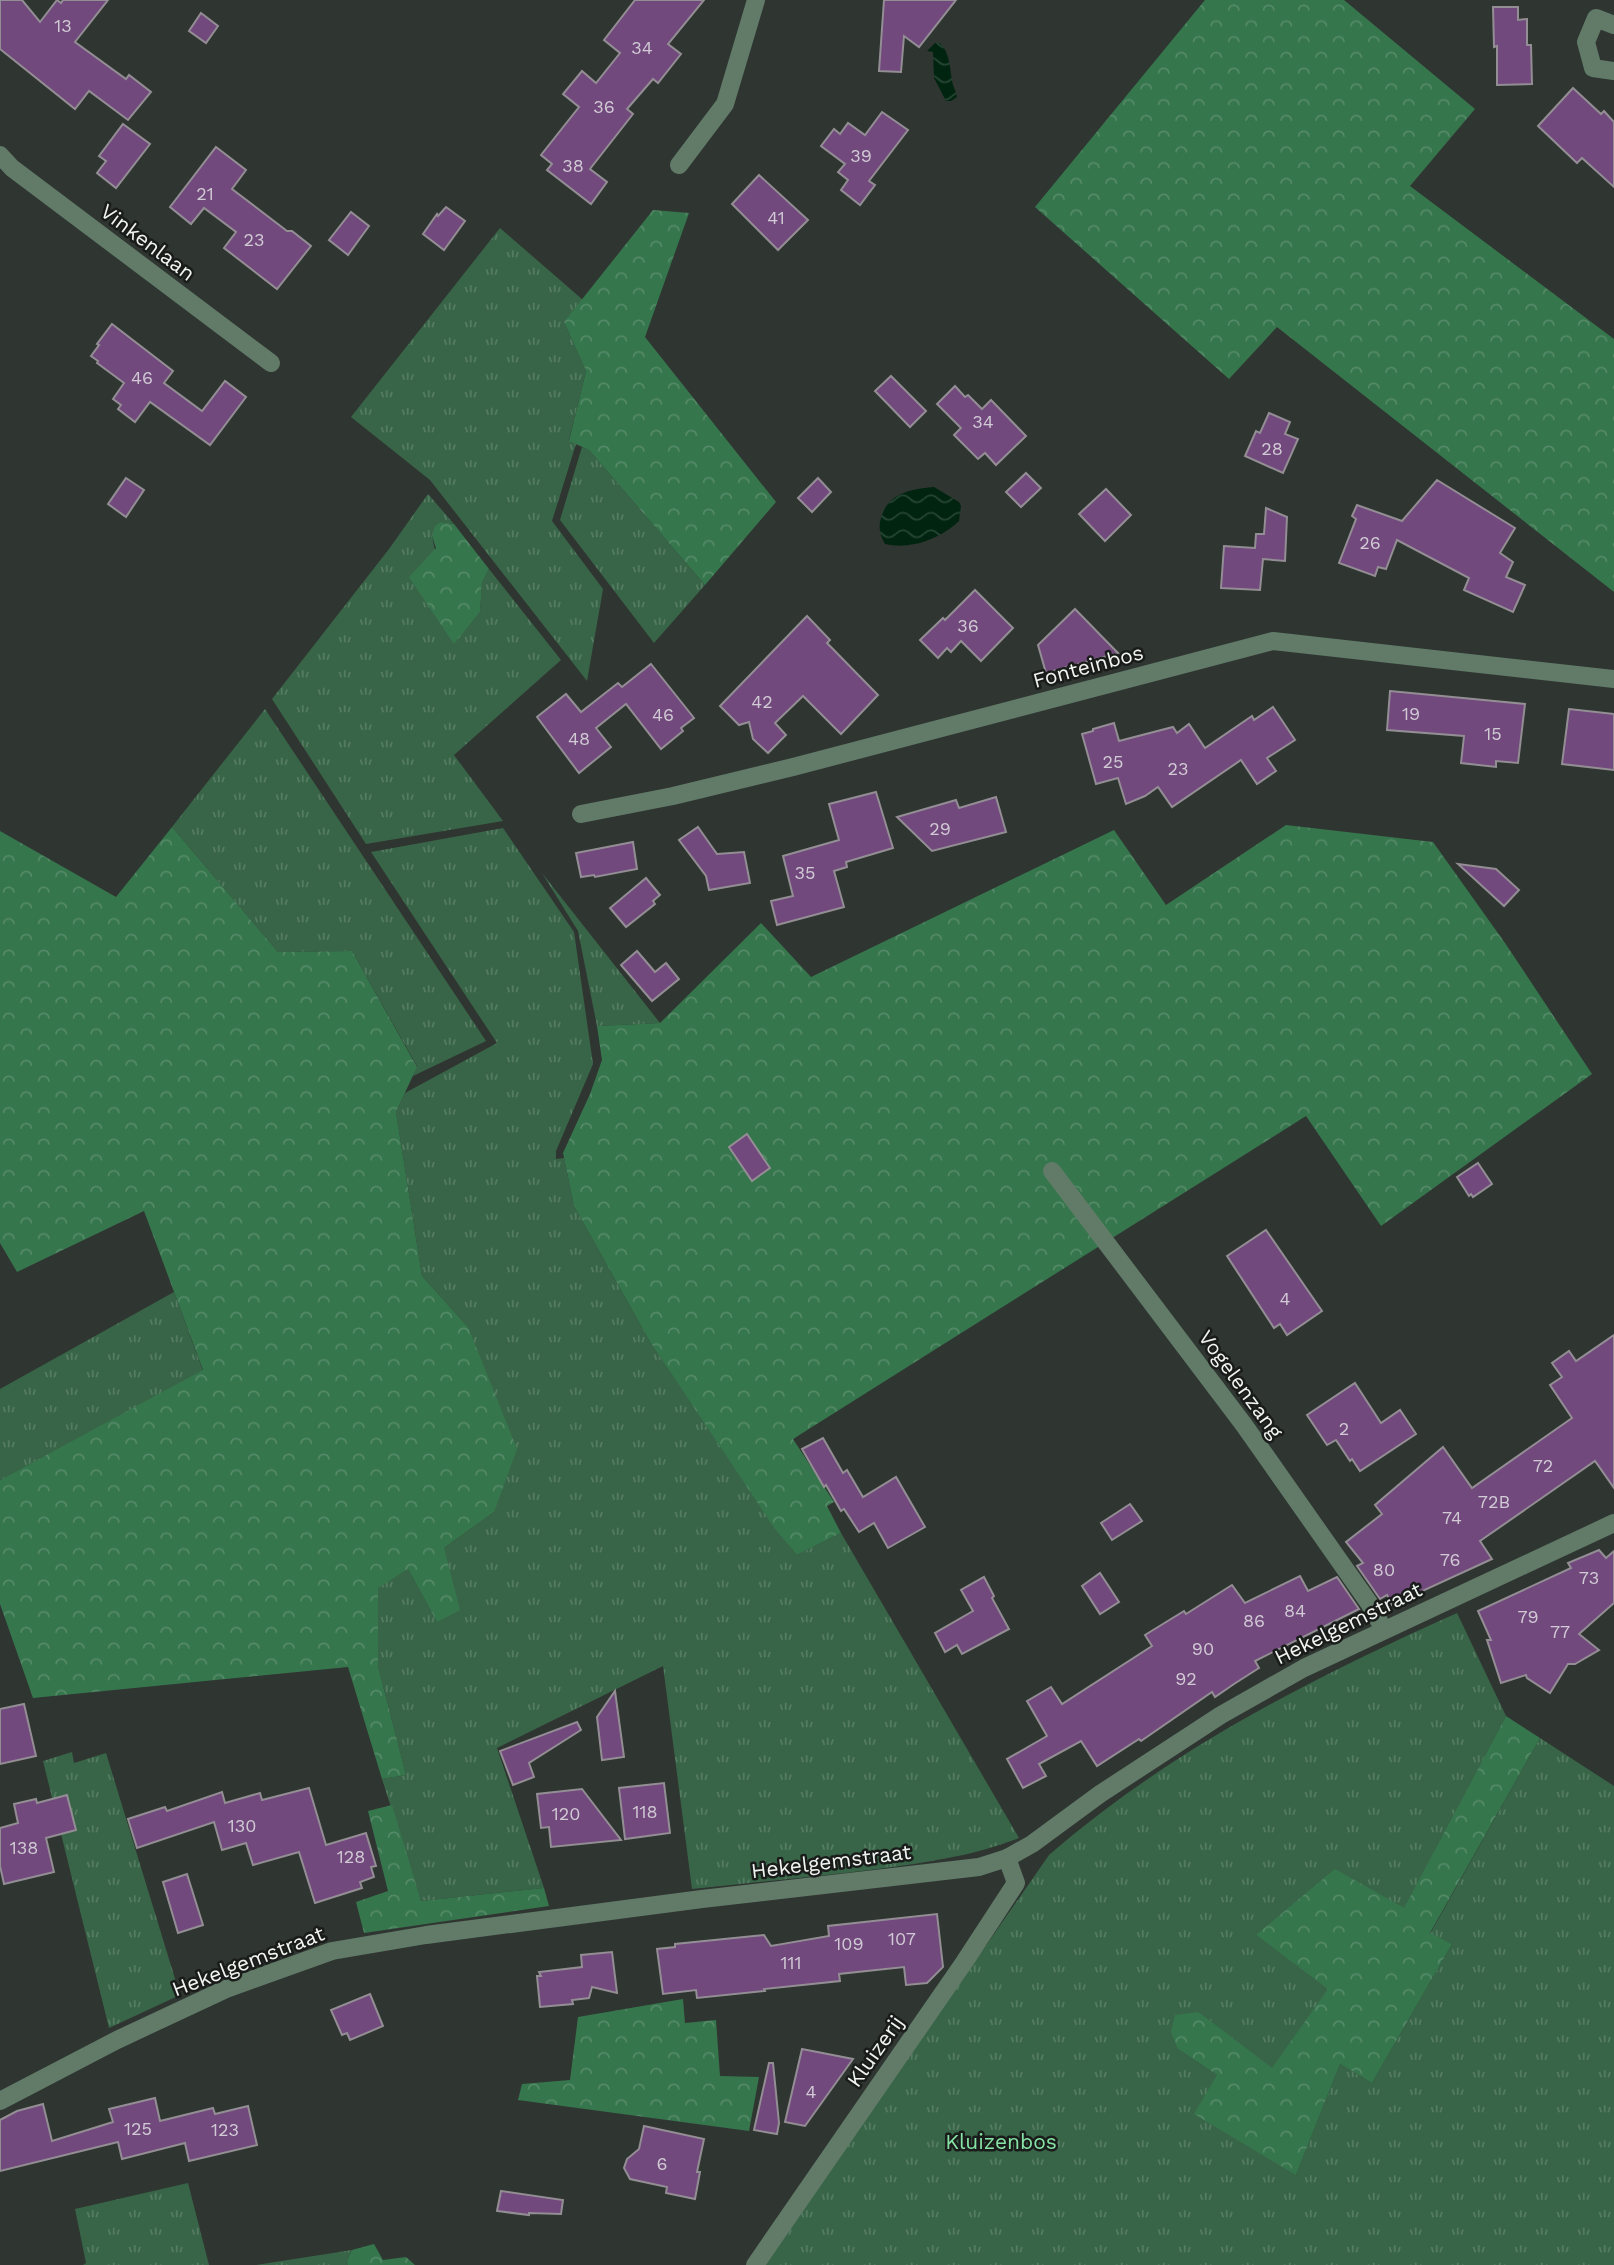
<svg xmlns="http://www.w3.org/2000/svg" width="1614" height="2265" viewBox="0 0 1614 2265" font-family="'Work Sans',sans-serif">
  <defs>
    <pattern id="grass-tufts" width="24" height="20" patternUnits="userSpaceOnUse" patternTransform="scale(1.75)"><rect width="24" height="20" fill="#386547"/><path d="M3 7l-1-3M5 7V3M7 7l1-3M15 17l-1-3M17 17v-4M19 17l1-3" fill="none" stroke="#557c62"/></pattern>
    <pattern id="forest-crowns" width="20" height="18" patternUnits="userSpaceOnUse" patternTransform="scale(1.75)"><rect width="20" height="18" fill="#36764d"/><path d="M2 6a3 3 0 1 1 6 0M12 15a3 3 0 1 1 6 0" fill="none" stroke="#548a67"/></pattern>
    <pattern id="water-waves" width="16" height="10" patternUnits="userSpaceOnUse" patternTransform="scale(1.75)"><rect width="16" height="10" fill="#012410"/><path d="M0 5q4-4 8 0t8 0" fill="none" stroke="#264433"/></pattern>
  </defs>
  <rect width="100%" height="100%" fill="#2f3531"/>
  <g fill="url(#grass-tufts)">
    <polygon points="500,228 583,300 564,322 586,371 569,440 576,444 552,521 603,589 587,681 430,480 351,417"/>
    <polygon points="582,447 589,450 705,585 654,643 560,520"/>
    <polygon points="428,494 454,524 441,522 432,536 454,643 480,612 482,583 489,569 561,660 454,755 503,821 366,844 272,699 389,549"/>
    <polygon points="265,709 486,1041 413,1076 417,1066 352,951 278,952 172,827"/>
    <path d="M 503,828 L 574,932 L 593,1064 L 556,1151 L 556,1159 L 564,1158 L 574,1206 L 650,1342 L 775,1528 L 797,1555 L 841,1533 L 1019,1838 C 973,1856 927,1862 878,1869 C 816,1877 754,1882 692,1889 L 663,1666 L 497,1748 L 544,1888 L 421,1901 L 382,1779 L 406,1775 L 378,1666 L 378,1587 L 408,1569 L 437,1622 L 444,1548 L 494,1512 L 468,1327 L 422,1276 L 396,1112 L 405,1093 L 497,1043 L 371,852 Z"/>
    <polygon points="542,873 660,1023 597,1026 578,931"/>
    <polygon points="174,1292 203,1371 0,1480 0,1389"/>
    <path d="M 1457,1613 L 1506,1716 L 1404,1909 L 1256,1935 L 1329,1989 L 1272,2069 L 1199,2012 L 1178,2049 L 1217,2075 L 1296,2175 L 1340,2064 L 1372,2083 L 1452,1944 L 1430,1934 L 1540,1738 L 1614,1786 L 1614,2265 L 764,2265 L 1049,1855 C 1170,1750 1312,1678 1457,1613 Z"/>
    <polygon points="72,1752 74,1763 106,1753 180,1995 109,2028 43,1761"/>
    <polygon points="188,2183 209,2265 83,2265 86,2263 75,2209"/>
    <polygon points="352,2250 347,2261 348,2265 256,2265"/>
  </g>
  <g fill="url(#forest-crowns)">
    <polygon points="1205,0 1344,0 1475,109 1410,186 1614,339 1614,592 1277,327 1229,379 1035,207"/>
    <polygon points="653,210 689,213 645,337 776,502 705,585 589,450 569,441 586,371 564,322"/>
    <polygon points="441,522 454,524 489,569 482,583 480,612 454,644 409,577 436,548 432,536 435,526"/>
    <polygon points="1286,825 1433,842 1505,943 1592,1074 1381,1226 1306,1116 793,1439 834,1502 827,1506 841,1533 797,1555 775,1529 650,1342 574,1206 563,1153 590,1094 602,1060 597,1026 660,1023 761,923 811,977 1114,830 1166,905"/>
    <polygon points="172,827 278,952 352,951 417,1067 396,1112 422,1276 468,1327 517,1449 494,1512 444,1548 460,1610 437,1622 408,1569 378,1588 378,1666 406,1775 382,1779 348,1667 33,1698 0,1604 0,1480 203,1370 144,1211 17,1272 0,1243 0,831 116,897"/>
    <polygon points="1506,1716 1540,1738 1430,1933 1452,1944 1372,2083 1340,2064 1296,2175 1194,2114 1217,2075 1178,2049 1171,2032 1175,2015 1199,2012 1272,2068 1328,1989 1256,1935 1335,1869 1404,1908"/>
    <polygon points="392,1805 421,1901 544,1888 549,1906 364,1933 356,1902 388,1891 368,1811"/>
    <polygon points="683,1999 685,2023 716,2020 720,2076 759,2077 749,2131 518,2100 522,2084 570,2080 578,2017"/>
    <polygon points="374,2244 383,2260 406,2257 415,2265 348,2265 347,2261 352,2250"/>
  </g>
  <g fill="url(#water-waves)">
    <path d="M 935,43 L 940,43 C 950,53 950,68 952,81 C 953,87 956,91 957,97 L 951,101 L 946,101 L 934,78 L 933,52 L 927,51 Z"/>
    <path d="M 934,487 L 959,502 L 961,506 L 959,521 C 940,539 911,550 885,544 C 880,536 878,528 881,518 C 888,493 911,489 934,487 Z"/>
  </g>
  <g fill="#71497d" stroke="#938d94" stroke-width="2">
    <polygon points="0,0 22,0 40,22 57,0 61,3 63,0 108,0 75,42 126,79 129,75 151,92 128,120 89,91 75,109 0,49"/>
    <polygon points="635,0 704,0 668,44 681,54 658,83 653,79 627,109 633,114 590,169 607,182 591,204 547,170 552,164 541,155 579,107 563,94 582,71 596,83 620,53 604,40"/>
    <polygon points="884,0 956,0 919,47 904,36 901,72 879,71"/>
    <polygon points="1493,7 1518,7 1518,20 1527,19 1527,45 1531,45 1532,84 1497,85 1497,46 1494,47"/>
    <polygon points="201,13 218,26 206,43 189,31"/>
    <polygon points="1573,88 1601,114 1604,111 1614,122 1614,187 1582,158 1577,163 1538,126"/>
    <polygon points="882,112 908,130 869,181 875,185 860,205 841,190 848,180 838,172 845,164 821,146 834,129 840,134 848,123 865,135"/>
    <polygon points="123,124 150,144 116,188 97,173 106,161 99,156"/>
    <polygon points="216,147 246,170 232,189 287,231 292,231 311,246 277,289 224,248 236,232 204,208 191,224 170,207"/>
    <polygon points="759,175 808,220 778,250 732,204"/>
    <polygon points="446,207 465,221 444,250 423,234 437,214 438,216"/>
    <polygon points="351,212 369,226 348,255 329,240"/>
    <polygon points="112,324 173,371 164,383 202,411 225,381 246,397 210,445 150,402 135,422 118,409 121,405 113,399 124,383 97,363 98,361 91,356 99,345 97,344"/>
    <polygon points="891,376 926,411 910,427 875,391"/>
    <polygon points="955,386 965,397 968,395 982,409 991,400 1026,436 996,465 985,453 978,459 954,435 961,428 937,404"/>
    <polygon points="1269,413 1290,422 1285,434 1298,439 1283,473 1245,456 1256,431 1260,433"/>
    <polygon points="1026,473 1041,488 1021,507 1006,492"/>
    <polygon points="126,478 144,490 126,517 108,504"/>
    <polygon points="818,478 831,492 812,512 798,498"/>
    <polygon points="1437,480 1515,528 1500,553 1513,562 1506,577 1525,585 1513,612 1464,590 1469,578 1397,540 1386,569 1378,567 1375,576 1339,563 1356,519 1352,516 1357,505 1402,521"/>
    <polygon points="1106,489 1131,515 1105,541 1079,514"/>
    <polygon points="1266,508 1287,517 1285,561 1263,559 1260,590 1221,588 1224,546 1255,548 1256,534 1264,534"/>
    <polygon points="975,590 1013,628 981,661 961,641 951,652 947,648 938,658 920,640 943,618 945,620"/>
    <polygon points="1075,609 1118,653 1046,673 1038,645"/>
    <polygon points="807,616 830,640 827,643 878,695 841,734 803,696 775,723 786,735 768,753 753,739 749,722 739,725 720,706"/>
    <polygon points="651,664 694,718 681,728 683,731 661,749 626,704 596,728 611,747 579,773 537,717 566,694 581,712 618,683 622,687"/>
    <polygon points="1390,691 1525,704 1518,763 1496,761 1496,767 1461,763 1464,736 1387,730"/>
    <polygon points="1273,707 1295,740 1267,758 1276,771 1257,784 1241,760 1172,807 1158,787 1145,796 1126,804 1118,778 1096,784 1082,734 1093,731 1093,729 1114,723 1119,741 1173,727 1177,733 1189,724 1205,748 1252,716 1254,720"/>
    <polygon points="1569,709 1614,714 1614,770 1562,764"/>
    <polygon points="876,792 893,848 846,862 847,867 834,871 844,907 777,925 771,901 793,896 783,856 839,840 829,804"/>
    <polygon points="996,797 1006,832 932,851 897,817 956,800 959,808"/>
    <polygon points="698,827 717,854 744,852 750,883 709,890 706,876 679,840"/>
    <polygon points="633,842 637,869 595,877 594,875 581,877 576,853"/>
    <polygon points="1458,864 1496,869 1519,890 1504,906"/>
    <polygon points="646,878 660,895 653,901 655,904 626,927 610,908"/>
    <polygon points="637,951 655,972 666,963 679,979 652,1001 621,965"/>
    <polygon points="747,1134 770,1168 752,1181 729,1147"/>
    <polygon points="1478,1163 1492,1184 1473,1197 1471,1194 1469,1196 1457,1177"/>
    <polygon points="1266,1230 1322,1311 1287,1335 1280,1324 1274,1328 1227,1256"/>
    <polygon points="1614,1335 1614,1488 1595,1461 1480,1541 1492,1559 1392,1605 1387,1595 1380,1599 1357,1566 1363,1563 1346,1542 1382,1514 1375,1505 1443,1447 1472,1488 1572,1418 1550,1385 1562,1377 1552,1363 1569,1351 1576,1361"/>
    <polygon points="1355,1383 1381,1423 1400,1410 1416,1434 1360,1471 1352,1459 1350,1461 1336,1440 1327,1445 1307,1415"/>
    <polygon points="823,1438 843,1473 847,1470 863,1497 896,1477 925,1527 888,1548 874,1523 859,1532 844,1509 841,1511 826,1485 824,1487 802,1449"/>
    <polygon points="1130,1504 1142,1521 1112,1540 1101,1523"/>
    <polygon points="1599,1550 1606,1558 1614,1551 1614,1603 1579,1634 1599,1650 1575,1664 1568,1664 1550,1693 1527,1678 1526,1675 1501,1683 1487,1640 1491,1640 1478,1611 1571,1568 1568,1563"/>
    <polygon points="1100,1573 1119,1602 1100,1614 1082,1586"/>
    <polygon points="1300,1576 1308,1591 1337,1577 1359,1609 1255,1661 1259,1668 1234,1684 1215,1697 1212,1692 1141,1741 1139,1739 1097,1766 1081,1741 1039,1764 1046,1776 1023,1788 1007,1759 1047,1736 1027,1701 1051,1687 1062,1704 1152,1646 1145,1635 1184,1611 1186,1614 1232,1585 1245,1603"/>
    <polygon points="984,1577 994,1596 992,1598 1009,1629 962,1654 957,1645 945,1652 935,1633 973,1611 961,1590"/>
    <polygon points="615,1691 624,1757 602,1760 597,1717"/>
    <polygon points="24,1704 36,1756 0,1764 0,1709"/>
    <polygon points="577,1722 581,1730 529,1763 534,1777 513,1785 500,1751"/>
    <polygon points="664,1783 670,1833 625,1839 619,1788"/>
    <polygon points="309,1788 326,1845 366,1833 376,1866 371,1867 374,1877 360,1882 362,1888 315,1903 299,1852 253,1865 246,1843 222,1850 214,1822 137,1848 128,1819 165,1807 167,1811 222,1792 225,1803 260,1793 262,1800"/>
    <polygon points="582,1789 621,1840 551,1847 549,1827 541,1828 537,1794"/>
    <polygon points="67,1795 76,1830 46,1838 54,1872 4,1884 0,1866 0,1828 18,1823 14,1804 36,1799 37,1803"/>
    <polygon points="187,1874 203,1925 178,1933 163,1882"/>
    <polygon points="937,1914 943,1967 927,1983 906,1985 904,1967 839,1974 840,1981 764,1989 765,1991 697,1998 696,1990 663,1994 657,1949 675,1947 675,1944 764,1935 771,1946 829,1936 828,1926"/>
    <polygon points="612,1952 617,1993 592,1987 589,1998 572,2000 573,2004 540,2007 537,1976 541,1976 539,1972 582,1967 581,1955"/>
    <polygon points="370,1994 383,2026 350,2040 347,2033 342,2035 331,2010"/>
    <polygon points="802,2049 853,2059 805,2126 785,2122"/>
    <polygon points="769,2063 773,2063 779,2123 777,2134 754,2130"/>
    <polygon points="155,2098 160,2121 213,2108 215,2114 248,2106 257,2145 189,2161 185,2143 122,2159 118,2142 0,2171 0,2120 17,2111 43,2104 52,2141 113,2122 109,2109"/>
    <polygon points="644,2126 704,2139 697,2172 700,2172 695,2199 666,2193 667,2187 630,2179 624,2168 627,2159 639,2149"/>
    <polygon points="501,2191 563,2200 561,2214 529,2213 529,2215 497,2211"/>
  </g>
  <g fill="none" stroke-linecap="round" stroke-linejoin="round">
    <g stroke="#617b68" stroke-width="18">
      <polyline points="1614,25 1596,18 1586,42 1593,68 1614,71"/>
      <polyline points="0,155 12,168 271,363"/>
      <polyline points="679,165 725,104 756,0"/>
      <polyline points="581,814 673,796 793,767 1273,641 1614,679"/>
      <polyline points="1052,1171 1244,1425 1369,1603 1384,1630"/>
      <polyline points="0,2101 117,2040 226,1989 332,1951 426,1935 702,1899 979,1867 1007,1858 1032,1844 1100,1794 1221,1715 1304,1668 1614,1523"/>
      <polyline points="755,2265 965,1961 1016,1883 1007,1858"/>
    </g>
  </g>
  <g text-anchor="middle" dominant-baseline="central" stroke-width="5" stroke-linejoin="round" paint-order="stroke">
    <g font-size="18" fill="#d1cad5">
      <text x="63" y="25">13</text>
      <text x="642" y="47">34</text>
      <text x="604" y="106">36</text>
      <text x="861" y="155">39</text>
      <text x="573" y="165">38</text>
      <text x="205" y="193">21</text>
      <text x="776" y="217">41</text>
      <text x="254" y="239">23</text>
      <text x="142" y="377">46</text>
      <text x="983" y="421">34</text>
      <text x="1272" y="448">28</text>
      <text x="1370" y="542">26</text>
      <text x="968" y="625">36</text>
      <text x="762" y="701">42</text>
      <text x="1411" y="713">19</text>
      <text x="663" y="714">46</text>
      <text x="1493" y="733">15</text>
      <text x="579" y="738">48</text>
      <text x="1113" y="761">25</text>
      <text x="1178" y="768">23</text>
      <text x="940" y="828">29</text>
      <text x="805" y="872">35</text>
      <text x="1285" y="1298">4</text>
      <text x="1344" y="1428">2</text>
      <text x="1543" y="1465">72</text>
      <text x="1494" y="1501">72B</text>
      <text x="1452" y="1517">74</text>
      <text x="1450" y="1559">76</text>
      <text x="1384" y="1569">80</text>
      <text x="1589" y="1577">73</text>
      <text x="1295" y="1610">84</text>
      <text x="1528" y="1616">79</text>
      <text x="1254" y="1620">86</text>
      <text x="1560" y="1631">77</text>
      <text x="1203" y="1648">90</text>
      <text x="1186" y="1678">92</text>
      <text x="645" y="1811">118</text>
      <text x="566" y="1813">120</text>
      <text x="242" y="1825">130</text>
      <text x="24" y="1847">138</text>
      <text x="351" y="1856">128</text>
      <text x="902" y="1938">107</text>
      <text x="849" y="1943">109</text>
      <text x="791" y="1962">111</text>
      <text x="811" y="2091">4</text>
      <text x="138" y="2128">125</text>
      <text x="225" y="2129">123</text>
      <text x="662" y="2163">6</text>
    </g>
    <g font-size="21" fill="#f1f5f2" stroke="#191c1a">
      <text transform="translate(148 242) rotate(37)">Vinkenlaan</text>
      <text transform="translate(1088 666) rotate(-15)">Fonteinbos</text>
      <text transform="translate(1241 1384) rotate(54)">Vogelenzang</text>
      <text transform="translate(1348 1623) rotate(-26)">Hekelgemstraat</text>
      <text transform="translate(831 1861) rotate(-7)">Hekelgemstraat</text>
      <text transform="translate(248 1961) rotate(-21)">Hekelgemstraat</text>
      <text transform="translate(875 2051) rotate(-55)">Kluizerij</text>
    </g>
    <g font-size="21" fill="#87e3a5" stroke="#191c1a">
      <text x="1001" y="2141">Kluizenbos</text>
    </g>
  </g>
</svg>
